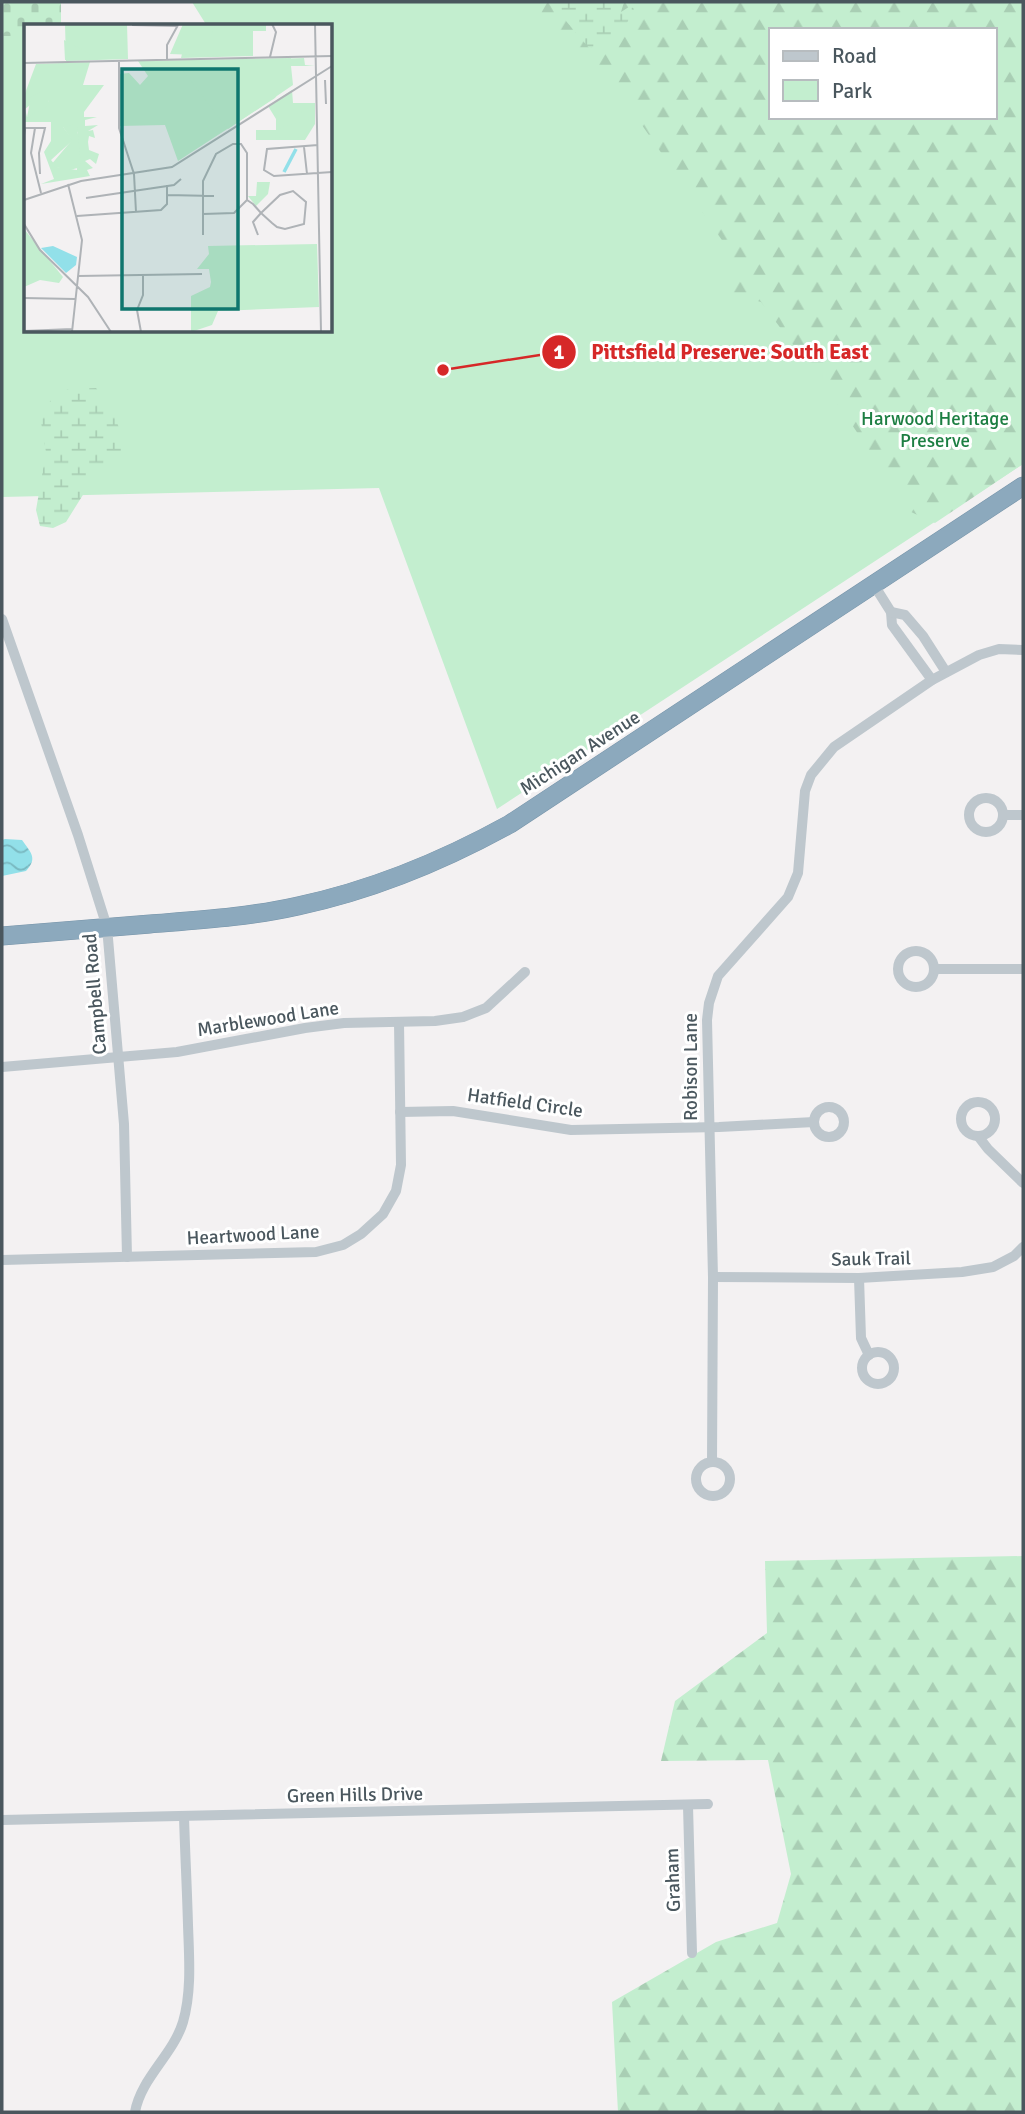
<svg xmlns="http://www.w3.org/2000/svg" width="1025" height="2114" viewBox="0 0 1025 2114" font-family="Signika,sans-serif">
  <defs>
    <pattern id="forest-firs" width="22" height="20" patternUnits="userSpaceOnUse" patternTransform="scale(1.75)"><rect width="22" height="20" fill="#c3eecf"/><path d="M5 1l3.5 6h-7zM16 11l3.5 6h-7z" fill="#a9ceb4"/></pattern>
    <pattern id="wetland-marsh" width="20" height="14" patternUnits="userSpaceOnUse" patternTransform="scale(1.75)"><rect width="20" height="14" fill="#c3eecf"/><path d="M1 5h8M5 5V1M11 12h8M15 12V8" fill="none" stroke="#a9ceb4"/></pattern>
    <pattern id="cemetery-stones" width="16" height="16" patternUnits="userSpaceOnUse" patternTransform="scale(1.75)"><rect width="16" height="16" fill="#c3eecf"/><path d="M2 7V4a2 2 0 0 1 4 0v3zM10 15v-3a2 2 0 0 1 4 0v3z" fill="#a9ceb4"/></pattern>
    <pattern id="water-waves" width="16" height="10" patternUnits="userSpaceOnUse" patternTransform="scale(1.75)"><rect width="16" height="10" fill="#92e0e9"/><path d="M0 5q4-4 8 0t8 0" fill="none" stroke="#79b8c0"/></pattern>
  </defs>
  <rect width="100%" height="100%" fill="#f3f1f2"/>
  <path fill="#c3eecf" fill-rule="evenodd" d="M 192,2 L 1023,2 L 1023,464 L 497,809 L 379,488 L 2,497 L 2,36 L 26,36 L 26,331 L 331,331 L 331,26 L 207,26 ZM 771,30 L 995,30 L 995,117 L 771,117 Z"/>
  <g fill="url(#forest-firs)" fill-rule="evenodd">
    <path d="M 545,2 L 1023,2 L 1023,464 L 935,523 L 911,512 L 846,416 L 761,302 L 733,294 L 733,269 L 726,246 L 612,82 L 581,55 L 572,51 L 539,17 ZM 771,30 L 995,30 L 995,117 L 771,117 Z"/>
    <polygon points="1023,1556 1023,2112 618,2112 612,2002 716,1942 777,1923 791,1874 768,1760 661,1761 675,1701 767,1633 765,1561"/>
  </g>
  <g fill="url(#wetland-marsh)">
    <path d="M 554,2 L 624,2 L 621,12 L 632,5 L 634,10 C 625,30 611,44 589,48 L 566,21 Z"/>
    <polygon points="96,388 113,411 125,445 111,467 91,482 66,522 53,528 40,526 36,510 46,452 41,422 47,405 53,398 68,389"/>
  </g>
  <polygon fill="url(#cemetery-stones)" points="2,2 61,2 61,26 26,26 26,36 2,36"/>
  <path fill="url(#water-waves)" d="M 5,839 L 22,840 C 31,853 38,858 26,871 L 2,876 L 2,840 Z"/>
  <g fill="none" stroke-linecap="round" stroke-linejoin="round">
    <defs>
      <path id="highway" d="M 2,936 C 51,932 101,928 150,924 C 199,920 249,917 298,906 C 373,890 443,861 510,824 L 1023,486"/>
    </defs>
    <use href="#highway" stroke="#7794a9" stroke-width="19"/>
    <g stroke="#bec7cd" stroke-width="10">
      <polyline points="874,585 891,612 892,625 932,680"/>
      <polyline points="891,612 905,615 923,636 946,672"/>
      <polyline points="2,619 78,835 107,927 124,1124 127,1257"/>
      <circle cx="986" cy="815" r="17"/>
      <polyline points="1003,815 1023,815"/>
      <circle cx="916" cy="969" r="18"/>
      <polyline points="934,969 1023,969"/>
      <polyline points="2,1067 177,1052 305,1028 344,1023 435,1021 463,1017 486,1008 525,972"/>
      <circle cx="978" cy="1119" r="17"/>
      <circle cx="829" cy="1122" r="15"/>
      <polyline points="400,1112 453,1111 571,1130 719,1127 814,1122"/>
      <polyline points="978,1136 988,1149 1023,1183"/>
      <polyline points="2,1260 316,1252 343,1245 361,1234 383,1214 396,1191 401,1165 399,1022"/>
      <polyline points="713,1277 859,1278 962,1272 993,1267 1014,1256 1023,1247"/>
      <polyline points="859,1278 861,1338 869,1355"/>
      <circle cx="878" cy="1368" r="16"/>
      <circle cx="713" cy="1479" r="17"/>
      <polyline points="712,1462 713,1277 707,1020 709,1003 718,976 788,897 798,873 805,791 811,775 834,747 932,680 979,655 999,649 1023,650"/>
      <polyline points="688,1806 692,1953"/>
      <polyline points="2,1820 708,1804"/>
      <path d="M 135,2112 C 141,2078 173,2055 183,2022 C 192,1991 189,1956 188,1925 C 187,1888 185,1852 184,1816"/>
    </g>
    <use href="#highway" stroke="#8ca9bd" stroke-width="18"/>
  </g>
  <g text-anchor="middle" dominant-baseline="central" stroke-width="6" stroke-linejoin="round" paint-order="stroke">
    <g font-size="19" fill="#1c7e42" stroke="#fff">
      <text x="935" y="419">Harwood Heritage<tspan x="935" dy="22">Preserve</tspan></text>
    </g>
    <g font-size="19" fill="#4a575e" stroke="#fff">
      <text transform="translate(580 753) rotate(-33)">Michigan Avenue</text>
      <text transform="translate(95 994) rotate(-95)">Campbell Road</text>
      <text transform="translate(268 1019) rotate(-9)">Marblewood Lane</text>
      <text transform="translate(691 1067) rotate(-90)">Robison Lane</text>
      <text transform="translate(525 1103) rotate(8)">Hatfield Circle</text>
      <text transform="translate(253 1235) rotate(-3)">Heartwood Lane</text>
      <text transform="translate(871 1259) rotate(-1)">Sauk Trail</text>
      <text transform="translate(355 1795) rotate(-1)">Green Hills Drive</text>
      <text transform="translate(673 1880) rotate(-92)">Graham</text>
    </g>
  </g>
  <g transform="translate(24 24)">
    <rect width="308" height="308" fill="#f3f1f2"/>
    <path d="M 41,0 L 103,0 L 104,35 L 42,37 ZM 267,34 L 267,52 L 251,74 L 154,137 L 141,101 L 95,102 L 95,50 L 105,49 L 116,61 L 124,52 L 114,37 ZM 268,66 L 269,79 L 291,79 L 291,100 L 281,116 L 232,116 L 232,106 L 252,106 L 252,95 L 244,82 ZM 233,158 L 246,158 L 244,170 L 232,182 L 224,172 L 232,172 Z" fill="#c3eecf"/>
    <path d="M 165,0 L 242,0 L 242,7 L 229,7 L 229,32 L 157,34 ZM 40,16 L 65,29 L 66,36 L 41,36 ZM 280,34 L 281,41 L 291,42 L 267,42 L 269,61 L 204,105 L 159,47 L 159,38 ZM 66,38 L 59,61 L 80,61 L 60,88 L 60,93 L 73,93 L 61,96 L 61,102 L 74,101 L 64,107 L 69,106 L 71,114 L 65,112 L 64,118 L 65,126 L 75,130 L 72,140 L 66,135 L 61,137 L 69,144 L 63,146 L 66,152 L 17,160 L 30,155 L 20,128 L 27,117 L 27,98 L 0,98 L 0,72 L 12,40 ZM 19,71 L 25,77 L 3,93 L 1,85 ZM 39,103 L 54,108 L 53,146 L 33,143 L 27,136 L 49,116 ZM 293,220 L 295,283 L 194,287 L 188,301 L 167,308 L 167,272 L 186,263 L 187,258 L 185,245 L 173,245 L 185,230 L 184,222 Z" fill="#c3eecf" fill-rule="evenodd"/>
    <path d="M 159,0 L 190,0 L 187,11 L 192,0 L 212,0 L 219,13 L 200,32 L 146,30 ZM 17,68 L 25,76 L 24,82 L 3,93 L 7,73 ZM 288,83 L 279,114 L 251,113 L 257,103 L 277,98 L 273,90 ZM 53,100 L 57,143 L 46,146 L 26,142 L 48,116 L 39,103 ZM 0,205 L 39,253 L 35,259 L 16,256 L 0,263 Z" fill="#c3eecf"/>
    <path d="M 29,222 L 53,233 L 52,241 L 42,249 L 17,224 Z" fill="#92e0e9"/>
    <path fill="none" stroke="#92e0e9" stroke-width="3.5" d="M 260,148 L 272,125"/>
    <path fill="none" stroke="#afb3b7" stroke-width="2" d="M 291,0 L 297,308M 108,1 L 153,2M 246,33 L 252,8 L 248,0M 143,35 L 143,21 L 154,1M 95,36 L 95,104 L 110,150 L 112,188M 0,39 L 308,32M 301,56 L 302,80M 11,104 L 7,129 L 17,169M 0,111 L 1,104 L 21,104 L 15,129 L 16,150M 294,121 L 243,125 L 240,146 L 250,152 L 308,148M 280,123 L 283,150M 44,160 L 58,216 L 48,308M 143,171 L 190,172M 62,174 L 150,161 L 157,155M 0,176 L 57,157 L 148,143 L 308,42M 223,176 L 229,180 L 237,189 L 248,199 L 253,203 L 261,205 L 280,200 L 282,178 L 269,167 L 256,171 L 237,189 L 229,198 L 234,211M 53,192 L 137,186 L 143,180 L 143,161M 0,200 L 16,226 L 64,273 L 87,308M 179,211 L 179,157 L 192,130 L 209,120 L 217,120 L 223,129 L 223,176 L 210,189 L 179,190M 54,252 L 178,250M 0,274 L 51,275M 0,307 L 48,305M 117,308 L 113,286 L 119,271 L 119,251"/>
    <path fill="#0f766e" fill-opacity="0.15" stroke="#0f766e" stroke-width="3.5" d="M 98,45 L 214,45 L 214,285 L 98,285 Z"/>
    <rect width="308" height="308" fill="none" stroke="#4a575e" stroke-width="3.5"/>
  </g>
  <path fill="none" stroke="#d62828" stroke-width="2.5" d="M443 370L559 352"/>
  <g fill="#d62828" stroke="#fff" stroke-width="2.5">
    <circle cx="443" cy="370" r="7"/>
    <circle cx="559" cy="352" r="18"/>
  </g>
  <g font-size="21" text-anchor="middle" font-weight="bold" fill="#fff">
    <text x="559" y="359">1</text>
  </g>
  <g font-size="21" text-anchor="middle" font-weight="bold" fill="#d62828" stroke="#fff" stroke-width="6" stroke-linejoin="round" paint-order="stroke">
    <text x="730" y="359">Pittsfield Preserve: South East</text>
  </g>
  <rect width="1025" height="2114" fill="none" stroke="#4a575e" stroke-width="7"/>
  <rect x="769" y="28" width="228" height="91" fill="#ffffff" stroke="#b7bcbf" stroke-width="2"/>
  <rect x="783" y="51" width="35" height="10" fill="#bec7cd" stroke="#b7bcbf" stroke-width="2"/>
  <text x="832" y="63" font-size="21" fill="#4a575e">Road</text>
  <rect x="783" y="80" width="35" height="21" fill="#c3eecf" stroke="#b7bcbf" stroke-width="2"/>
  <text x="832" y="98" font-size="21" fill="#4a575e">Park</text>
</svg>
